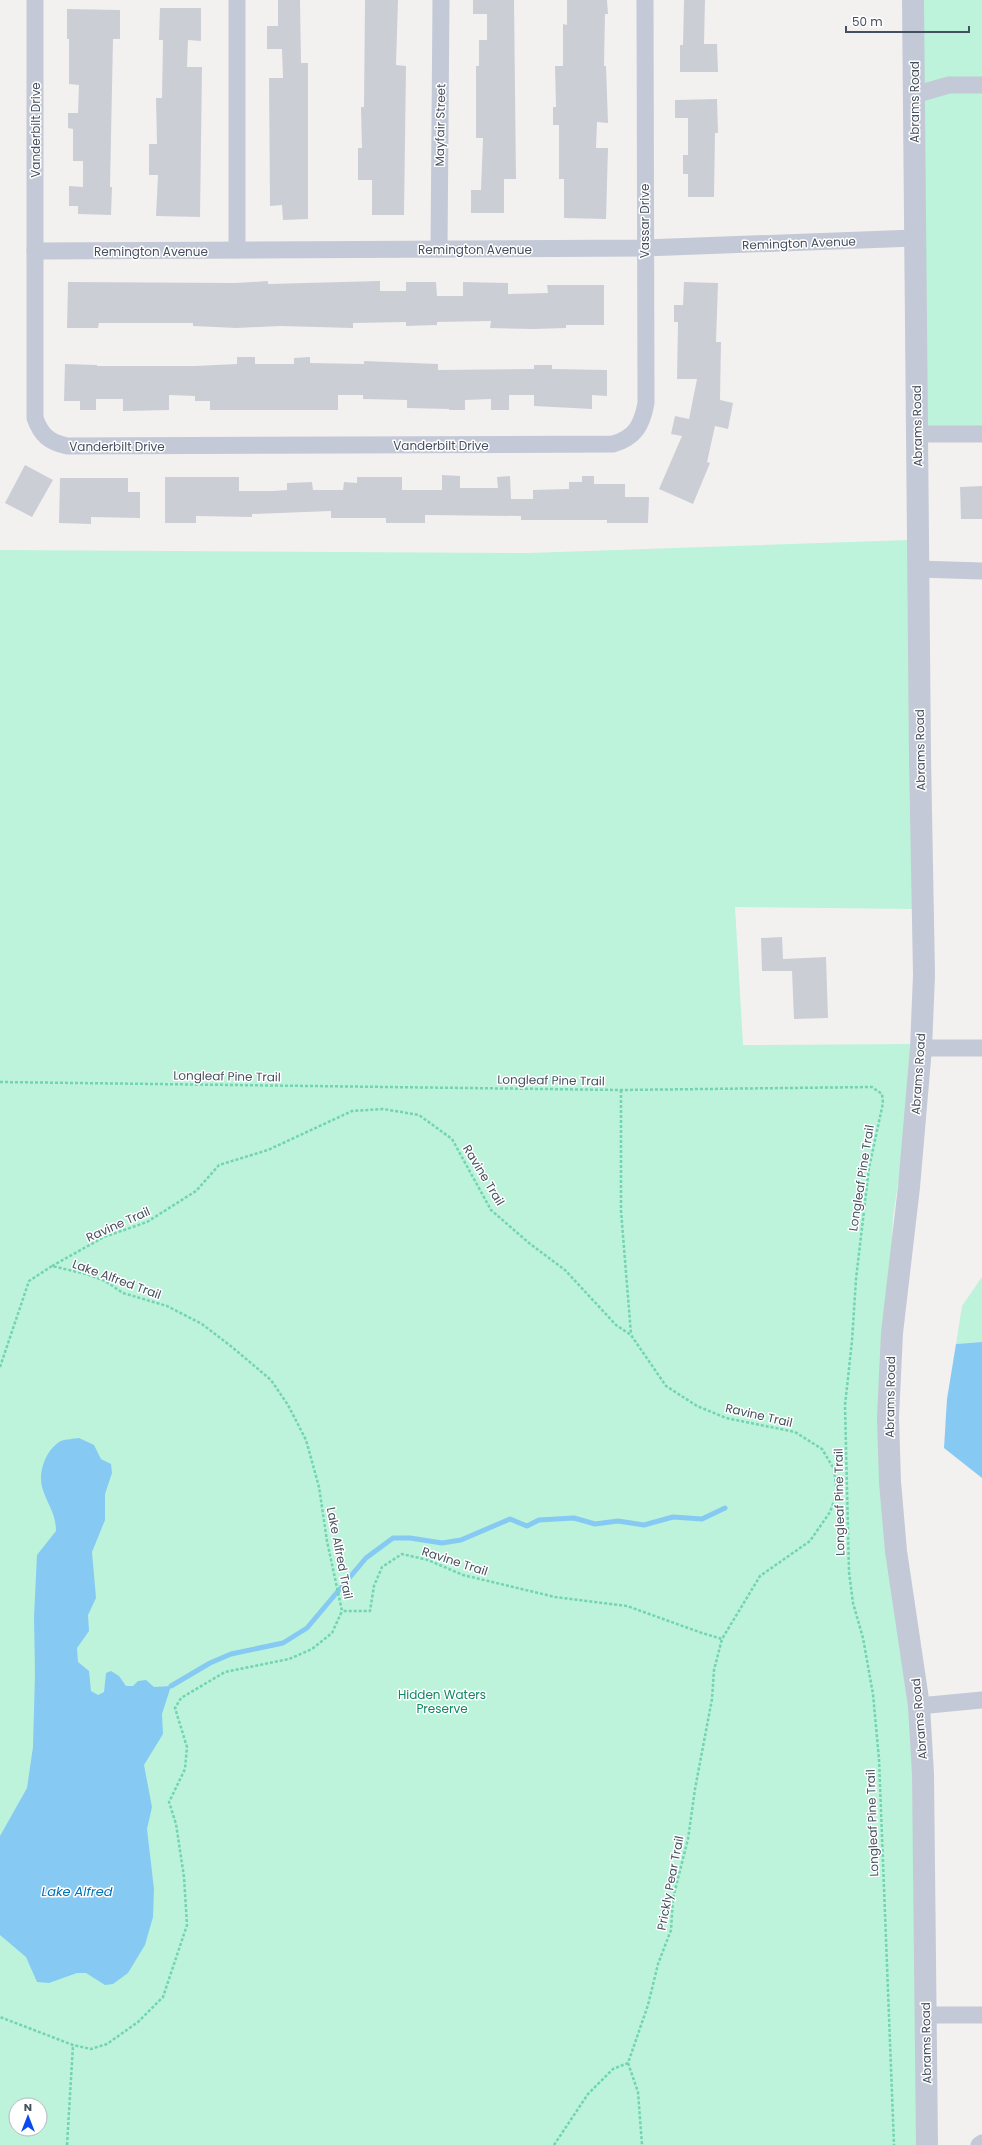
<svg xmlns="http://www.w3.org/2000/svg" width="982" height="2145" viewBox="0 0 982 2145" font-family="Poppins,sans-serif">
  <rect width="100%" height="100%" fill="#f3f0f0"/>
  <g fill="#bcf3da" fill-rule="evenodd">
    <polygon points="921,0 982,0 982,436 925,436"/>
    <path d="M 909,540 L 914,909 L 735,907 L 743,1045 L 913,1044 L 907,1120 L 893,1218 L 891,1265 L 884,1331 L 911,1707 L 919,2145 L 0,2145 L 0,550 L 529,553 ZM 16,2105 L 40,2105 L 40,2129 L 16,2129 Z"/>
    <polygon points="982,1277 982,1342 956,1344 962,1306"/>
  </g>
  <g fill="#86caf3">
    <polygon points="982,1342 982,1478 944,1448 947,1399 956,1344"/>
    <path d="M 79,1438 L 94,1445 L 101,1459 L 111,1464 L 112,1473 L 105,1494 L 105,1520 L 92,1552 L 96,1598 L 88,1615 L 89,1631 L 77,1648 L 78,1662 L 89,1671 L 91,1691 L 98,1695 L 104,1692 L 106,1673 L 111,1671 L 119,1676 L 126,1686 L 133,1686 L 138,1681 L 146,1680 L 154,1687 L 171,1686 L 162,1714 L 163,1734 L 144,1765 L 152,1807 L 147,1829 L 154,1889 L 153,1917 L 145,1945 L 128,1973 L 113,1984 L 105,1985 L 86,1973 L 77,1973 L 49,1983 L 37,1982 L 26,1957 L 0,1935 L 0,1836 L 27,1788 L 33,1747 L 35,1674 L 34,1617 L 37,1555 L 56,1531 C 56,1513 47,1504 42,1487 C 38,1472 46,1449 61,1441 C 66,1439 74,1439 79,1438 Z"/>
  </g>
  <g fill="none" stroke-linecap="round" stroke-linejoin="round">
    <polyline stroke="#86caf3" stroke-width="5" points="171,1686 210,1663 231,1654 283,1643 307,1628 366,1558 393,1538 410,1538 442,1543 461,1540 510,1519 527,1526 539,1520 574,1518 595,1524 618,1521 644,1525 673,1517 702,1519 725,1508"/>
  </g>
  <g fill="#ccced6">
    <polygon points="278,0 300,0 301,63 308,63 308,219 283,220 282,205 270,206 269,78 283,78 282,49 267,49 267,26 278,26"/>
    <polygon points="365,0 398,0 396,65 406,66 404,215 372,215 372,180 358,180 358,148 362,148 361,107 364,107"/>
    <polygon points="473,0 514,0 516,179 504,179 504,213 471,213 471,190 481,190 483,138 476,138 476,66 479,66 479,40 487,40 487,14 473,14"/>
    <polygon points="567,0 607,0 608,14 605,14 604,66 606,66 608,123 597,122 596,148 608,148 606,219 564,218 564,179 559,179 559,125 553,125 553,107 556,107 555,66 563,66 563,24 567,25"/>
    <polygon points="684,0 705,0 704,44 717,44 718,72 680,72 680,45 683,45"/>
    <polygon points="160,8 201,8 201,41 188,40 187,67 202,67 200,217 156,216 158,175 149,175 149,144 157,144 156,98 162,98 163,40 159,40"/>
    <polygon points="67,9 120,10 120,39 113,39 110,187 112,187 111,215 78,214 78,206 69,206 69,186 83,187 83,161 73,161 73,129 68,128 68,113 78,113 79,85 69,84 69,39 67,39"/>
    <polygon points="717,99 718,133 715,133 714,197 688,197 688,174 683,174 683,155 688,155 688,118 675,118 675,100"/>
    <polygon points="268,281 268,284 380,281 380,291 406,291 406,282 436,282 437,296 463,296 463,282 508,283 508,294 548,293 547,285 604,285 604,325 566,325 566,328 533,329 490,328 491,321 437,322 437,325 406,326 406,322 353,323 353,328 280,326 237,328 193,326 193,323 99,323 98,328 67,328 68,282 236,283"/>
    <polygon points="684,282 718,283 716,342 721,342 720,400 733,403 728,429 715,426 707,462 710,463 693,504 659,489 682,436 671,434 675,416 689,419 697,379 677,379 678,322 674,322 674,305 683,305"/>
    <polygon points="237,357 255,357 255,364 294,364 294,358 310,357 310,363 364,364 364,361 438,364 438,370 534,369 534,365 552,365 552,369 607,370 607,396 592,395 592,409 534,406 534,395 509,395 509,410 491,410 491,399 465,400 465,410 449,410 449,409 407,408 407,400 363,399 363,395 338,395 338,410 210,410 210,401 195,401 195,396 169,395 169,410 123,411 123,399 96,399 96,410 80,410 80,401 64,401 65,364 97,365 97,366 195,366 237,364"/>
    <polygon points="25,465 53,480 32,517 5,503"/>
    <polygon points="442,475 460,476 460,488 498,488 497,477 510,476 511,499 533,499 533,490 569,489 569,482 582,482 582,476 594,476 594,484 625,484 625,497 649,497 648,523 607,523 607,520 521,520 521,516 425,515 425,523 386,523 386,518 331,518 331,511 252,514 252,517 196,516 196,523 165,523 165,477 239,477 239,491 273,491 287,490 287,483 312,482 313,490 343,490 344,482 357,483 357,477 402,477 402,490 442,490"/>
    <polygon points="60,478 128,478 128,492 140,492 140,518 91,517 91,524 59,523"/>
    <polygon points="982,486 982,519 961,519 960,487"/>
    <polygon points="782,937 783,959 826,957 828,1018 794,1019 792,971 762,971 761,938"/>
  </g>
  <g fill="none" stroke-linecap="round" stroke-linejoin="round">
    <g stroke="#71d4b3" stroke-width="2.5" stroke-dasharray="3 2" stroke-linecap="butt">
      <polyline points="0,1082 621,1090 872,1087 882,1094 883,1103 869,1168 856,1279 852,1341 845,1405 849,1572 853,1603 863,1638 873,1694 879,1759 894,2145"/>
      <polyline points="621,1090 621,1211 631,1334"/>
      <polyline points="52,1266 104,1237 147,1222 196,1191 219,1165 268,1150 352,1111 383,1109 419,1115 452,1139 491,1210 529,1243 565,1270 616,1325 631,1335 666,1386 697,1406 726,1418 795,1432 822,1449 834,1469 837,1493 830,1512 810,1541 760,1576 722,1639 702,1633 627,1606 555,1597 463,1575 428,1560 402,1554 382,1567 374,1586 370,1611 342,1611"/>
      <polyline points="0,1367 29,1281 52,1266 86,1274 105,1281 123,1293 167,1306 202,1324 232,1347 271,1380 288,1405 306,1440 319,1487 327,1541 342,1611 332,1633 312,1649 289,1659 225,1672 181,1698 175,1708 187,1747 185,1769 169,1802 176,1824 184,1877 187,1925 163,1997 138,2022 107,2044 91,2049 73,2045 0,2017"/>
      <polyline points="628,2063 638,2092 642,2145"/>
      <polyline points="67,2145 73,2045"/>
      <polyline points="554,2145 588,2094 613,2069 628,2063 648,2005 658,1964 671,1930 673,1898 688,1839 695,1789 712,1699 714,1670 722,1639"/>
    </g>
    <g stroke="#c3c9d6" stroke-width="17">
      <path d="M 35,0 L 35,418 C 41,435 49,442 67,446 L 613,444 C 635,438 642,425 646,403 L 645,0"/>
      <polyline points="914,95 949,85 982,85"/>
      <polyline points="439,249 441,0"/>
      <polyline points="237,250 237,0"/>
      <polyline points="35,251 644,248 915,238"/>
      <polyline points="917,434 982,434"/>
      <polyline points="918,569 982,571"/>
      <polyline points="921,1048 982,1048"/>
      <polyline points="919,1706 982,1700"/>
      <polyline points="926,2015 982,2015"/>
      <polyline points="979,2145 982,2143"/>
    </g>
    <polyline stroke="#c3c9d6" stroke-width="22" points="913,0 920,757 924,975 921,1048 909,1187 892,1333 888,1417 890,1482 896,1551 919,1706 923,1774 927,2145"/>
  </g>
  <g text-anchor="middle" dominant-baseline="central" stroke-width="3" stroke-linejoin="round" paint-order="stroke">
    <g font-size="12" fill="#464f5f" stroke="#fff">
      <text transform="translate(914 102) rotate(-90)">Abrams Road</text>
      <text transform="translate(440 125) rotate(-89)">Mayfair Street</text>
      <text transform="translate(35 130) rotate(-90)">Vanderbilt Drive</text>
      <text transform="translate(644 221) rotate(-90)">Vassar Drive</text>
      <text transform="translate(799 243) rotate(-2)">Remington Avenue</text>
      <text x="475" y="249">Remington Avenue</text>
      <text x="151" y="251">Remington Avenue</text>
      <text transform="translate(917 426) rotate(-91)">Abrams Road</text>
      <text x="441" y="445">Vanderbilt Drive</text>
      <text x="117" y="446">Vanderbilt Drive</text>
      <text transform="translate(920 750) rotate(-91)">Abrams Road</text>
      <text transform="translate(918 1074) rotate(-86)">Abrams Road</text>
      <text transform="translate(227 1076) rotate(1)">Longleaf Pine Trail</text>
      <text transform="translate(551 1080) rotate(1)">Longleaf Pine Trail</text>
      <text transform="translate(484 1175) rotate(59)">Ravine Trail</text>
      <text transform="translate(861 1178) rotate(-81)">Longleaf Pine Trail</text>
      <text transform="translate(118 1224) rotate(-24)">Ravine Trail</text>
      <text transform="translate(117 1279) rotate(20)">Lake Alfred Trail</text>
      <text transform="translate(890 1397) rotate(-89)">Abrams Road</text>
      <text transform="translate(759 1415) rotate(13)">Ravine Trail</text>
      <text transform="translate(839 1502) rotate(-91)">Longleaf Pine Trail</text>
      <text transform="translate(340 1553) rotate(79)">Lake Alfred Trail</text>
      <text transform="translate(455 1561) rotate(18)">Ravine Trail</text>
      <text transform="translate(919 1719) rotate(-95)">Abrams Road</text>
      <text transform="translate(872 1823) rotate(-92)">Longleaf Pine Trail</text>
      <text transform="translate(670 1883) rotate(-79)">Prickly Pear Trail</text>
      <text transform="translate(926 2043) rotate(-91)">Abrams Road</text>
    </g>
    <g font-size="12" fill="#108760" stroke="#fff">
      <text x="442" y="1694">Hidden Waters<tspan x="442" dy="14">Preserve</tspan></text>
    </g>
    <g font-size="13" font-style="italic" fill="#0173b7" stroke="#fff">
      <text x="77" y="1891">Lake Alfred</text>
    </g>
  </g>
  <g transform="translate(28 2117)"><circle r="19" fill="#ffffff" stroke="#b5b9bf"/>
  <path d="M0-3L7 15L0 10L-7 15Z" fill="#0b49f1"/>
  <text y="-6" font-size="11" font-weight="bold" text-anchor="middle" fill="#464f5f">N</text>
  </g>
  <path d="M846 26v6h123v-6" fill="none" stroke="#464f5f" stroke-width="2"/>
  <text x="852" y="26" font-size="12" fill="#464f5f" stroke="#ffffff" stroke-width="3" paint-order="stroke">50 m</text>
</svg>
